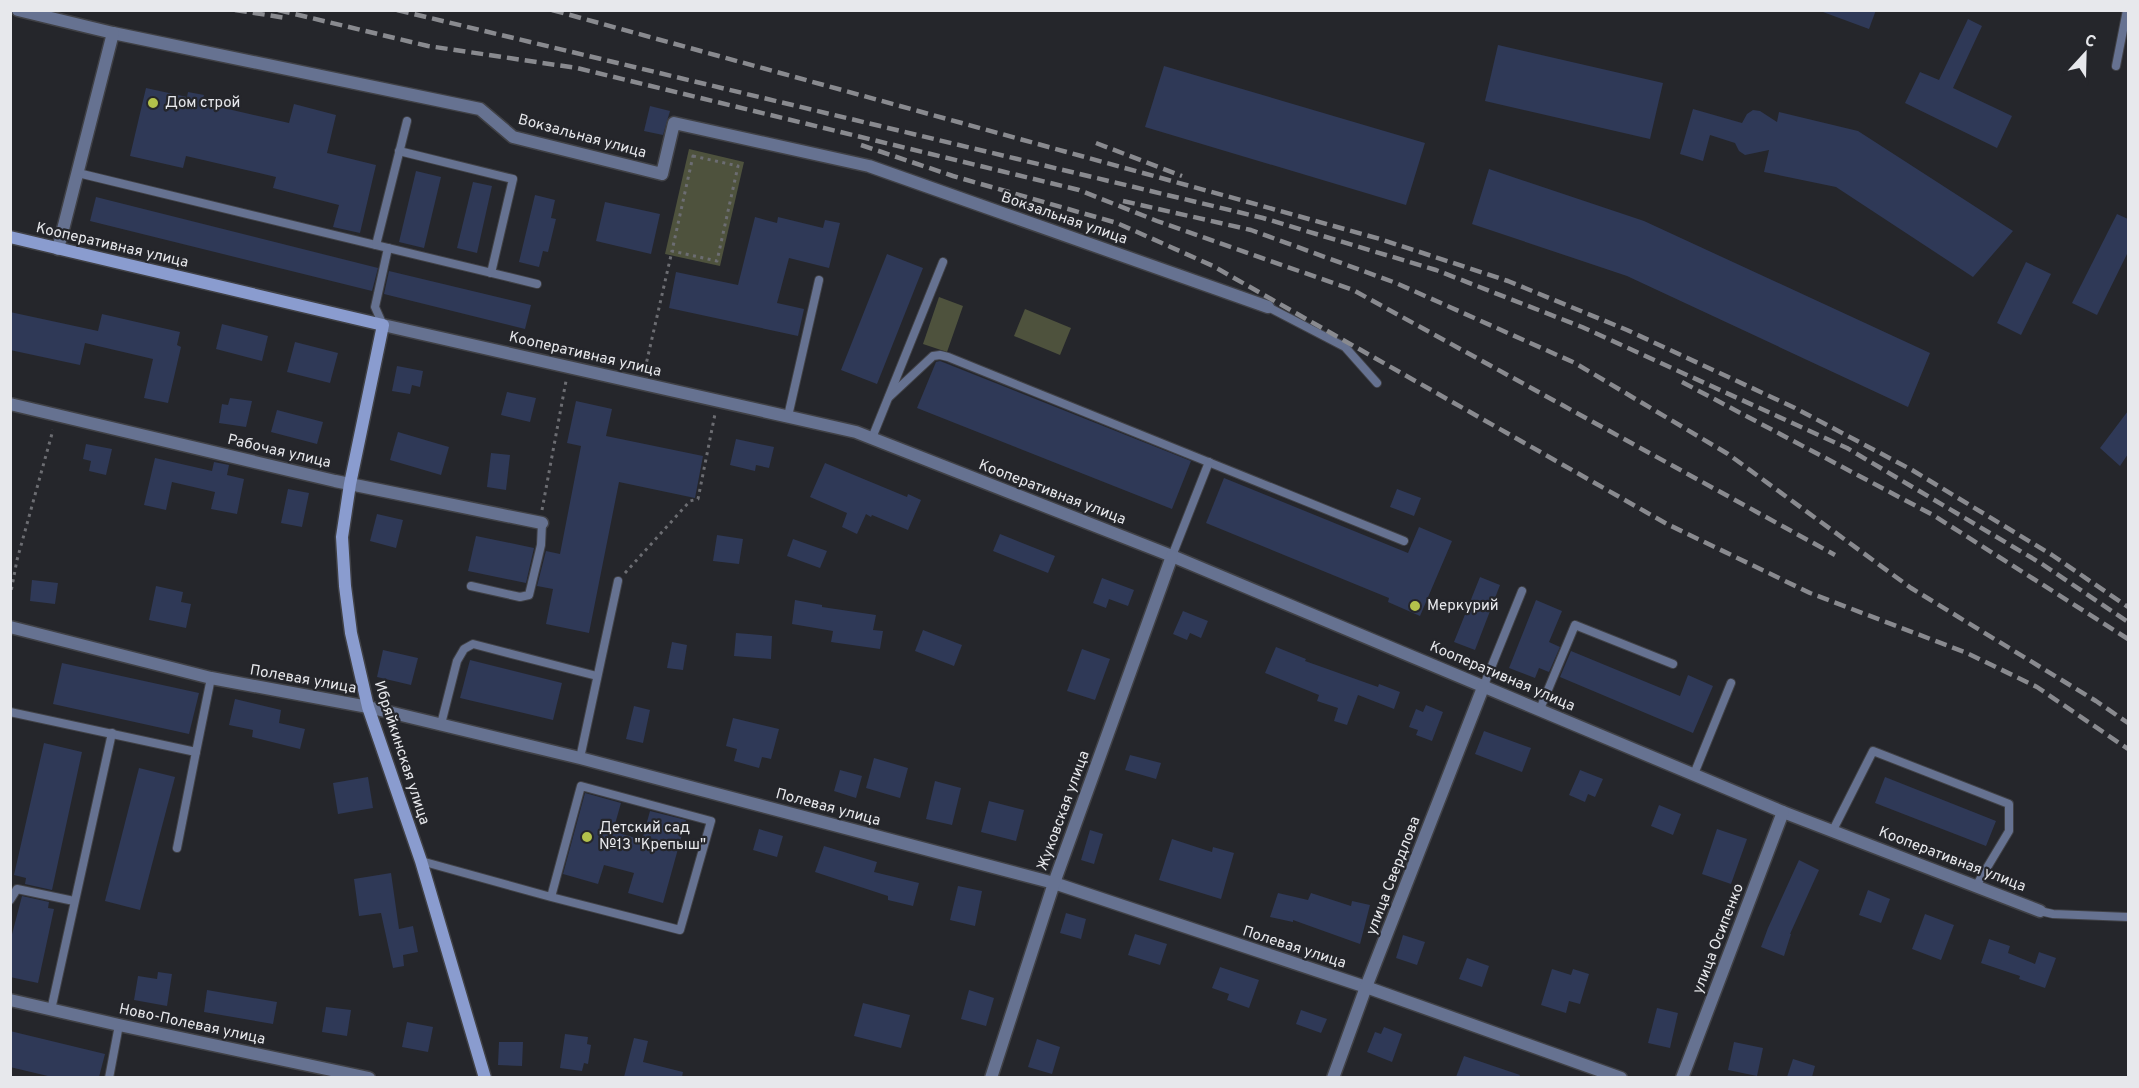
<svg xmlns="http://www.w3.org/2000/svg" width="2139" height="1088" viewBox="0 0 2139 1088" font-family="Overpass,sans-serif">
  <rect width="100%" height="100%" fill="#25262b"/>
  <g fill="#4e523d">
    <polygon points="689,149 744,162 720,266 665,254"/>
    <polygon points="939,297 963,306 947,352 923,344"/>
    <polygon points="1025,309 1071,328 1060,355 1014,336"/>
  </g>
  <g fill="#2f3957">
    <polygon points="1823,10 1876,10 1869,29 1823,12"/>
    <polygon points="1968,19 1982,26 1953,88 2012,116 1997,148 1905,103 1920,72 1939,80"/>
    <polygon points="1498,45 1663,83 1650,139 1485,101"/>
    <polygon points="1164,66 1425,143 1406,205 1145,127"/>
    <polygon points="146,88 187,97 188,92 204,95 202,103 289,123 294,104 336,115 327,153 376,165 360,233 333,227 339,205 273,188 276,177 186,156 183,168 130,156"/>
    <polygon points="650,106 670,111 663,135 644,131"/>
    <polygon points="1693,109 1742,123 1747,114 1753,110 1760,111 1777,122 1779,112 1858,131 2013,231 1973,277 1836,187 1764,172 1769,150 1745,155 1739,151 1735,143 1710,135 1703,161 1680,154"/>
    <polygon points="1489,169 1644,221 1930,353 1908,407 1627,276 1472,224"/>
    <polygon points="416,171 441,177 424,248 399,242"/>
    <polygon points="473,182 492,186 477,253 457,248"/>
    <polygon points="535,195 555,200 551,218 556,219 548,252 543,251 539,267 519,262"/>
    <polygon points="96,197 378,268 372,291 90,221"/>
    <polygon points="605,202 660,214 651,254 596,241"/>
    <polygon points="2117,214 2128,219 2128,252 2097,315 2072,303"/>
    <polygon points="755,217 777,223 778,217 823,228 825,220 840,223 829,268 789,258 777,303 804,309 798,336 669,308 676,272 738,285"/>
    <polygon points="887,254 923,268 877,384 841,370"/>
    <polygon points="2026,262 2051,274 2021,335 1997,323"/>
    <polygon points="389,271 531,305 525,329 384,294"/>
    <polygon points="10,312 98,331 102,314 180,332 177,345 181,347 168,403 144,398 153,359 85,343 80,365 10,350"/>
    <polygon points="222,324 268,336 262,361 216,349"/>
    <polygon points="295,342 338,353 330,383 287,372"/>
    <polygon points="940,361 1191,461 1172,509 917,408 936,362"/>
    <polygon points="397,366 423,371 420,387 412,385 410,394 392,391"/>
    <polygon points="507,392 536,398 530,422 501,415"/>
    <polygon points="230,398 252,401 246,427 219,423 222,404 228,405"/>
    <polygon points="576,401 612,409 606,436 703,456 695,498 619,482 589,633 546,624 553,589 537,586 546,551 560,554 581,446 567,443"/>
    <polygon points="277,410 323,422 317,444 271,432"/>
    <polygon points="2128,411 2128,454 2120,466 2100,448"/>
    <polygon points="398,432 449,447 441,475 390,460"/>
    <polygon points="736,439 774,447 769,468 756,465 755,471 730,465"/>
    <polygon points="86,444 112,449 106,475 89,471 91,461 83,459"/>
    <polygon points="491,453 510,455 506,490 487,487"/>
    <polygon points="155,458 212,471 214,462 229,465 227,475 244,479 237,514 211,509 215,492 172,482 166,510 144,505"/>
    <polygon points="825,463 907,497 908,494 921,500 908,530 872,515 871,517 866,514 857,534 842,527 847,513 810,497"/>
    <polygon points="1224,478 1408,553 1419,527 1452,541 1420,616 1388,602 1389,598 1206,523"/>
    <polygon points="288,489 309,493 302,527 281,523"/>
    <polygon points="1397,489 1421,498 1414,516 1390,507"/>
    <polygon points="377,514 403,520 396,548 370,541"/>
    <polygon points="1000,534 1055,556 1048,573 993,551"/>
    <polygon points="717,535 743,539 739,564 713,561"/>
    <polygon points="476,536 534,548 526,583 468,571"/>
    <polygon points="793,539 827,551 820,568 787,556"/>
    <polygon points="1480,577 1500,585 1475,650 1454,642"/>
    <polygon points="1102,578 1134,590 1128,606 1109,599 1106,608 1093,603"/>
    <polygon points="32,580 58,583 55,604 30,601"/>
    <polygon points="156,586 183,592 181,602 191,604 186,628 149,620"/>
    <polygon points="795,600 822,605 822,607 876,615 873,630 883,631 880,649 831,642 833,631 792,624"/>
    <polygon points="1536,600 1562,611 1549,642 1560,647 1549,672 1539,668 1535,678 1509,668"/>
    <polygon points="1183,611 1208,621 1201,638 1190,633 1187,640 1173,634"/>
    <polygon points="923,630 962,645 954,666 915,651"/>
    <polygon points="736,633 772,636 771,659 734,656"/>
    <polygon points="672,642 687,645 683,670 667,668"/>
    <polygon points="1276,647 1306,659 1305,661 1378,687 1379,684 1400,692 1394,709 1358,695 1347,725 1334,721 1338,708 1317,701 1319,695 1265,673"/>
    <polygon points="1082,649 1110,659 1095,700 1067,691"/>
    <polygon points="383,650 418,658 411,685 377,677"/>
    <polygon points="1571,651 1680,696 1688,675 1713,686 1693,733 1560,677"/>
    <polygon points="470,660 562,683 553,720 460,698"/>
    <polygon points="62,663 199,693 189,734 53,704"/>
    <polygon points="235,699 281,710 279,723 305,729 300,749 252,737 253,730 229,725"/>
    <polygon points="1426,705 1443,712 1432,741 1416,735 1418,730 1409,727 1416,709 1423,712"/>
    <polygon points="634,706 650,710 643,743 626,739"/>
    <polygon points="733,718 779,729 771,759 762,757 759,768 734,761 737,749 726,746"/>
    <polygon points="1484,731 1531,748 1522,772 1475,754"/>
    <polygon points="44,743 82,752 52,890 25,884 26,878 14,875"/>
    <polygon points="1130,755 1161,763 1156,779 1125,770"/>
    <polygon points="874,758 908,768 900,798 866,788"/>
    <polygon points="139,768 175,777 140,910 105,901"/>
    <polygon points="840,770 862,776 856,798 834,791"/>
    <polygon points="1580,770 1603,779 1595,797 1588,794 1585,802 1569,795"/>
    <polygon points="368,777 373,808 338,814 333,783"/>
    <polygon points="1885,777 1996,821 1986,846 1875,803"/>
    <polygon points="935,781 961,788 952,825 926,819"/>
    <polygon points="585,793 621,803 613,831 642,840 650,811 686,820 663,903 628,893 634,873 604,865 598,884 563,874"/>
    <polygon points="989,801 1024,810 1016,841 981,832"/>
    <polygon points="1659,805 1681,814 1673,835 1651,826"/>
    <polygon points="759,829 783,836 777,857 753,850"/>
    <polygon points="1717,829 1747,839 1731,884 1702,874"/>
    <polygon points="1090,830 1103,834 1094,864 1081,860"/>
    <polygon points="1172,839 1212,852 1213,847 1234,853 1221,899 1159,880"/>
    <polygon points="824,846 877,862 874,872 919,883 913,906 888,900 888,896 815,872"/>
    <polygon points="1799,860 1819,870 1790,934 1791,934 1784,956 1761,947 1768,928"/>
    <polygon points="391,873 399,929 413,926 418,952 403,955 404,966 393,968 381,913 359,916 354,879"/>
    <polygon points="958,886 982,891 975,926 950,920"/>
    <polygon points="1868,890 1890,899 1881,923 1859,915"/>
    <polygon points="1278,893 1308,900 1311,893 1351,906 1352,901 1370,905 1360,944 1293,920 1293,922 1270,917"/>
    <polygon points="22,896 49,902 48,908 54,909 38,983 10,977 10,942"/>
    <polygon points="1066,913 1086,919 1081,939 1060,933"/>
    <polygon points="1925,914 1954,925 1941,960 1912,949"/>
    <polygon points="1135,934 1167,944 1160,965 1128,955"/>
    <polygon points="1403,935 1425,942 1417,965 1396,958"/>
    <polygon points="1989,939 2010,946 2008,953 2035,964 2039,952 2056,958 2045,988 2019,979 2020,976 1981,963"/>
    <polygon points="1467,958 1489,966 1482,987 1459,979"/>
    <polygon points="1220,967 1259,980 1249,1008 1227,1000 1229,994 1212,988"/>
    <polygon points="1552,969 1571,975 1573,969 1589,974 1580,1004 1569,1001 1566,1013 1541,1005"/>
    <polygon points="158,972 172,974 167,1006 134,1000 138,976 157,979"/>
    <polygon points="207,990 277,1002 273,1024 204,1012"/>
    <polygon points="969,990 994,998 986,1026 961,1019"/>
    <polygon points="863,1003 910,1015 901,1048 854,1036"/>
    <polygon points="326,1007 351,1010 347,1036 322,1032"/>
    <polygon points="1657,1008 1678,1013 1670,1048 1648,1043"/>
    <polygon points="1301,1010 1327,1019 1321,1033 1296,1024"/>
    <polygon points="407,1022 433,1027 428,1052 402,1047"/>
    <polygon points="1384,1027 1402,1034 1392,1062 1367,1052 1375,1032 1381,1034"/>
    <polygon points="10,1031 105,1054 99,1077 52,1077 10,1067"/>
    <polygon points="565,1034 588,1037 587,1044 591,1045 588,1064 584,1063 582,1071 560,1068"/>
    <polygon points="634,1038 648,1041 643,1062 683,1072 682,1077 624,1077"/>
    <polygon points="1037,1039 1060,1047 1052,1074 1028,1067"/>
    <polygon points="499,1042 523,1042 522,1066 498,1065"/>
    <polygon points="1734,1042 1763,1048 1757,1076 1728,1070"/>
    <polygon points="1464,1056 1520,1075 1519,1077 1456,1077"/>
    <polygon points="1793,1059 1815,1066 1812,1077 1787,1077"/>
  </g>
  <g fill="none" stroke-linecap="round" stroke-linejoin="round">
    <defs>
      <g id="lane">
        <polyline points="2116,66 2127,10"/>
        <polyline points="399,151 513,179 491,273"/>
        <polyline points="78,173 537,284"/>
        <polyline points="376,245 407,121"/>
        <polyline points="1268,307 1345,347 1377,383"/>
        <polyline points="383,325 375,307 388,248"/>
        <polyline points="889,397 933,356 940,355 948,357 1404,541"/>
        <polyline points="788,416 819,280"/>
        <polyline points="872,438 943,262"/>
        <polyline points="1172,556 1209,462"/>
        <polyline points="471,586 520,597 529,595 541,545 542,523"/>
        <polyline points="1484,685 1522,591"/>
        <polyline points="1540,709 1575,625 1673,664"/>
        <polyline points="10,712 196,752 211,678"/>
        <polyline points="441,724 457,661 464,649 473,644 597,676"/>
        <polyline points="580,758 618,581"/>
        <polyline points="1694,774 1731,683"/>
        <polyline points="1833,830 1873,751 2009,804 2009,831 1976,886"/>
        <polyline points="177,848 196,752"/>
        <polyline points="421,861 551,897 680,930 711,821 581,786 551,897"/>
        <polyline points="10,900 17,889 74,901"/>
        <polyline points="2040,911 2053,914 2128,917"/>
        <polyline points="51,1010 112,733"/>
        <polyline points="109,1078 119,1025"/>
      </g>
      <g id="street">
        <polyline points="18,10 113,33 480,109 513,137 662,174 674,123 869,166 1268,307"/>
        <polyline points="58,249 113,33"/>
        <polyline points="383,325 856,432 1172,556 1783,812 2040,911"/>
        <polyline points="10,404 335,481 542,523"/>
        <polyline points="10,627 211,678 368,707 580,758 1054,883 1366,987 1621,1078"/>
        <polyline points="10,1000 119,1025 369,1078"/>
        <polyline points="991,1078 1054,883 1172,556"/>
        <polyline points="1333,1078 1366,987 1484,685"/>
        <polyline points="1682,1078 1783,812"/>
      </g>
      <polyline id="secondary" points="10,237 383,325 350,484 342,537 345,586 351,633 368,707 421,861 485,1078"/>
    </defs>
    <use href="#lane" stroke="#404146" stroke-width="10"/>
    <use href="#street" stroke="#404146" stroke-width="15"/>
    <use href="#secondary" stroke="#404146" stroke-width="15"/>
    <g stroke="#6c6d72" stroke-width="3" stroke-dasharray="3 4.5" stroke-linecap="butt">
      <polygon points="693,156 738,166 717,261 672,251"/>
      <polyline points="645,369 672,251"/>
      <polyline points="542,510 566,381"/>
      <polyline points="625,573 690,501 698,499 715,414"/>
      <polyline points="10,597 17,560 53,430"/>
    </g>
    <use href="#lane" stroke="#667291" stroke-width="8"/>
    <use href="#street" stroke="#667291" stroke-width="12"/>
    <use href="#secondary" stroke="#8a9ccf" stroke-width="12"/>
    <g stroke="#898a8f" stroke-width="4.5" stroke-dasharray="12 6" stroke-linecap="butt">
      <polyline points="235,10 286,18"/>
      <polyline points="278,10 428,46 577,68 1079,190 1157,221 1353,290 1835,555"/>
      <polyline points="397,10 1263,218 1436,270 1582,327 1847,448 2042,564 2128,622"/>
      <polyline points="552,10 1248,202 1380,239 1508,281 1627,330 1795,408 1912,470 2052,555 2128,607"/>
      <polyline points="1096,143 1182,176"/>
      <polyline points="861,145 953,176 1117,223 1213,266 1667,524 1810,593 1967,653 2037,687 2128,749"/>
      <polyline points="1123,201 1251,230 1396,283 1575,363 1728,454 1911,588 2096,701 2128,723"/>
      <polyline points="1682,382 1933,515 2128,639"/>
    </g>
  </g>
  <g fill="#b3c24b" stroke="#25262b" stroke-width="2">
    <circle cx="153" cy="103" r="6"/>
    <circle cx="1415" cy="606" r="6"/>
    <circle cx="587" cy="837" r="6"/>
  </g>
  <g text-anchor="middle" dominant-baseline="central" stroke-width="4.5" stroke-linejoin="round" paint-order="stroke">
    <g font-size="15" fill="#e7e8ec" stroke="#25262b" text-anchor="start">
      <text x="165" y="103">Дом строй</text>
      <text x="1427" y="606">Меркурий</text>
      <text x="599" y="828">Детский сад<tspan x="599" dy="17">№13 "Крепыш"</tspan></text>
    </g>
    <g font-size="15" fill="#e7e8ec" stroke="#25262b">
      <text transform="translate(582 137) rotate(15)">Вокзальная улица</text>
      <text transform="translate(1064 219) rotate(19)">Вокзальная улица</text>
      <text transform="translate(112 246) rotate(13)">Кооперативная улица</text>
      <text transform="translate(585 355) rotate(13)">Кооперативная улица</text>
      <text transform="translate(279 452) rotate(13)">Рабочая улица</text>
      <text transform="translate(1052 493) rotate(21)">Кооперативная улица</text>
      <text transform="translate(1502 677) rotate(23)">Кооперативная улица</text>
      <text transform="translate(303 680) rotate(10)">Полевая улица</text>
      <text transform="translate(401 753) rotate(72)">Ибряйкинская улица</text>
      <text transform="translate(828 808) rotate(15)">Полевая улица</text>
      <text transform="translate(1064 811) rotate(-70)">Жуковская улица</text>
      <text transform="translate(1952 860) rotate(21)">Кооперативная улица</text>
      <text transform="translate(1394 876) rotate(-69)">улица Свердлова</text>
      <text transform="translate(1719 939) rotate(-69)">улица Осипенко</text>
      <text transform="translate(1294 948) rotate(18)">Полевая улица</text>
      <text transform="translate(192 1025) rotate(12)">Ново-Полевая улица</text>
    </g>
  </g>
  <rect width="2139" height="1088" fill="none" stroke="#e7e8ec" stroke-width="24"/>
  <g transform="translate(2085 54) rotate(22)" stroke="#25262b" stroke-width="4.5" paint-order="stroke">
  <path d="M0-4.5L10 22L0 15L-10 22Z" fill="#e7e8ec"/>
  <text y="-9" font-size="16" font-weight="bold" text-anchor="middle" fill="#e7e8ec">С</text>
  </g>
</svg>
